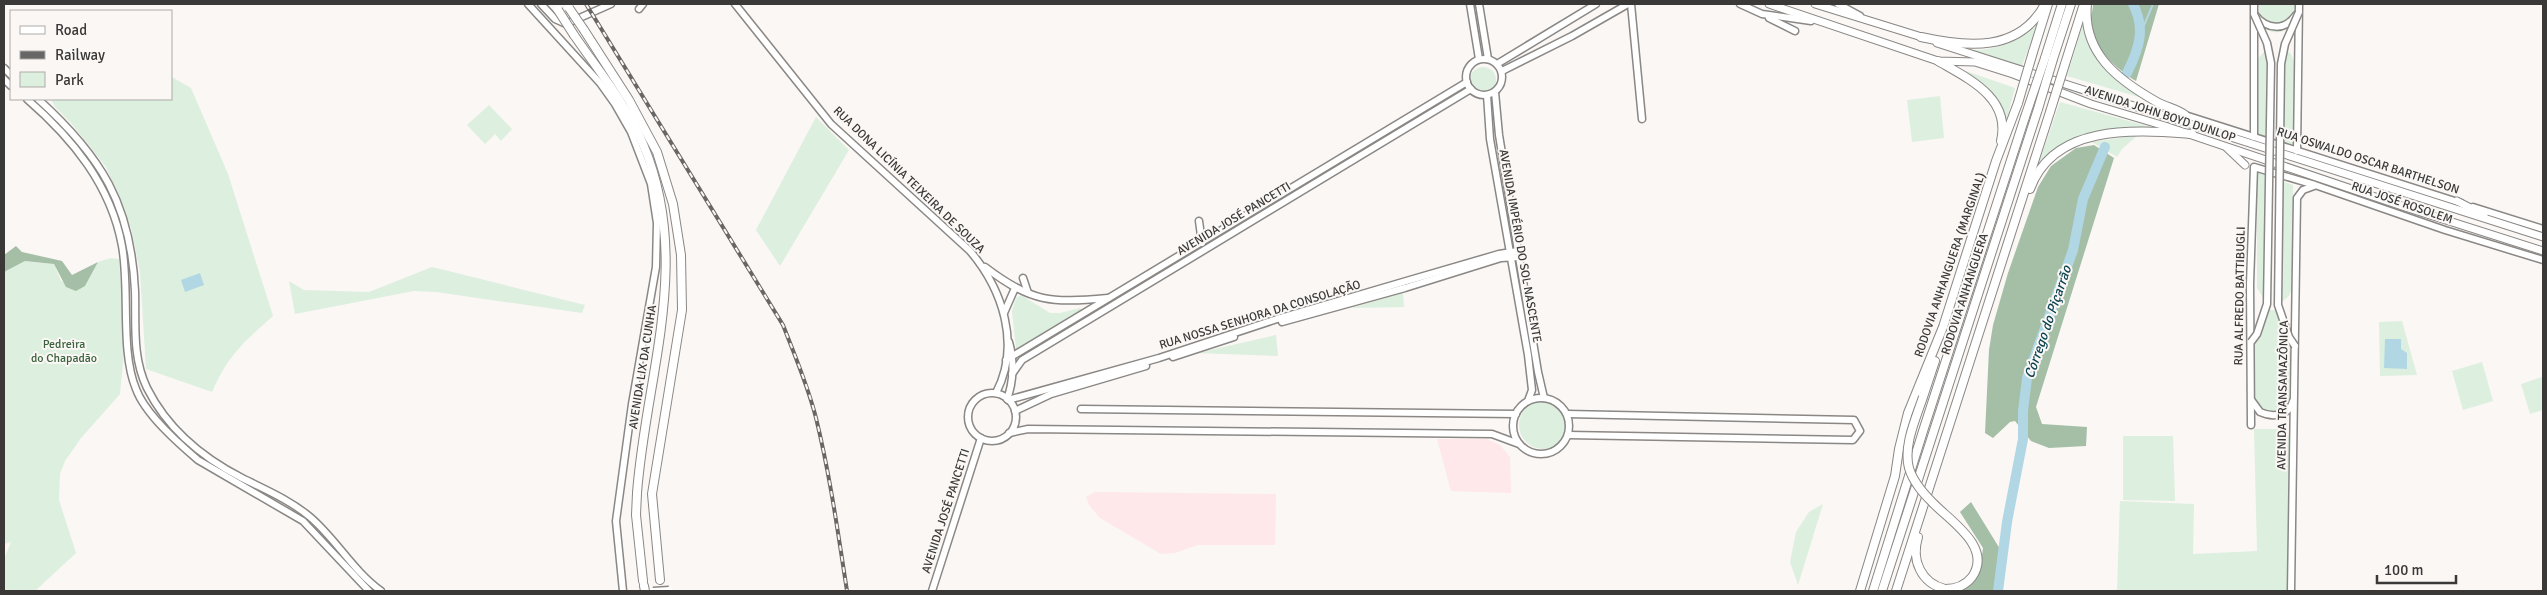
<svg xmlns="http://www.w3.org/2000/svg" width="2547" height="595" viewBox="0 0 2547 595" font-family="Signika,sans-serif">
  <rect width="100%" height="100%" fill="#faf7f5"/>
  <g fill="#fee8e9">
    <polygon points="1437,439 1487,439 1500,445 1510,457 1511,493 1451,491"/>
    <polygon points="1095,492 1276,494 1275,545 1198,545 1175,553 1161,554 1100,518 1089,505 1086,497"/>
  </g>
  <g fill="#ddefde">
    <path d="M 2259,4 L 2296,4 C 2297,20 2290,34 2273,32 C 2269,31 2265,30 2263,27 C 2258,20 2259,11 2259,4 Z"/>
    <path d="M 2038,22 L 2022,66 L 1969,50 C 1997,51 2018,41 2038,22 Z"/>
    <path d="M 2083,24 C 2090,62 2112,77 2142,98 L 2067,76 Z"/>
    <polygon points="2267,49 2270,64 2269,138 2258,134 2257,63 2258,58"/>
    <polygon points="2287,51 2291,54 2296,66 2294,147 2281,141 2282,64"/>
    <circle cx="1483" cy="80" r="13"/>
    <path d="M 1960,69 L 2015,88 L 2006,123 C 2000,102 1977,83 1960,69 Z"/>
    <path d="M 172,77 L 191,88 L 228,174 L 273,316 C 244,342 228,355 212,392 L 146,369 L 140,272 L 131,228 L 106,167 L 71,123 L 55,107 L 51,99 L 171,99 Z"/>
    <polygon points="1940,96 1944,138 1912,142 1907,100"/>
    <path d="M 2060,102 L 2158,129 C 2113,132 2072,133 2038,165 Z"/>
    <polygon points="489,105 512,129 501,141 495,134 485,144 467,125"/>
    <polygon points="816,117 849,150 780,266 756,230"/>
    <polygon points="2138,135 2122,149 2117,157 2092,142"/>
    <polygon points="2257,170 2268,175 2266,302 2257,288"/>
    <polygon points="2282,181 2293,185 2293,287 2289,296 2280,303"/>
    <polygon points="111,258 119,259 125,342 120,394 81,438 65,461 60,474 59,500 76,553 35,591 4,591 4,559 11,542 4,544 4,272 25,261 54,264 61,281 85,286 98,262"/>
    <polygon points="432,267 585,305 582,313 436,292 414,291 295,314 289,281 304,290 369,292"/>
    <polygon points="1403,293 1404,307 1351,308"/>
    <polygon points="1021,295 1050,313 1060,313 1080,308 1083,310 1019,350 1016,349 1012,311 1016,298"/>
    <path d="M 2267,310 L 2278,310 L 2291,344 L 2289,405 C 2276,417 2268,414 2255,405 L 2253,342 Z"/>
    <polygon points="2402,321 2417,375 2380,376 2379,322"/>
    <polygon points="1276,335 1278,356 1197,353"/>
    <polygon points="2482,362 2493,401 2463,410 2452,371"/>
    <polygon points="2542,377 2543,410 2530,414 2521,384"/>
    <circle cx="1543" cy="425" r="24"/>
    <polygon points="2254,429 2282,429 2290,437 2288,591 2117,591 2120,501 2194,504 2193,554 2257,551"/>
    <polygon points="2123,436 2173,436 2175,501 2123,500"/>
    <polygon points="1823,504 1798,585 1790,562 1796,532 1809,512"/>
  </g>
  <g fill="#a5bea6">
    <path d="M 2093,4 L 2159,4 L 2136,81 C 2116,69 2094,49 2091,24 C 2090,18 2093,10 2093,4 Z"/>
    <polygon points="2094,145 2114,158 2036,407 2042,424 2087,427 2086,446 2049,448 2031,441 2015,421 2010,422 1993,438 1985,433 1989,350 1993,325 2008,273 2038,187 2051,166 2076,148"/>
    <polygon points="16,246 22,252 62,261 72,275 98,262 85,286 76,291 66,287 54,264 25,261 4,272 4,255"/>
    <path d="M 1971,502 L 2000,549 L 1994,591 L 1956,591 C 1978,582 1980,570 1983,548 L 1960,512 Z"/>
  </g>
  <g fill="#b1d7e5">
    <polygon points="200,273 204,285 185,292 181,280"/>
    <polygon points="2385,339 2401,339 2401,349 2407,353 2407,369 2384,368"/>
  </g>
  <g fill="none" stroke-linecap="round" stroke-linejoin="round">
    <polyline stroke="#b1d7e5" stroke-width="2" points="2142,30 2153,4"/>
    <g stroke="#b1d7e5" stroke-width="10">
      <path d="M 2127,73 C 2139,49 2146,29 2133,4"/>
      <polyline points="1998,591 2007,522 2023,439 2023,411 2027,378 2073,250 2083,199 2105,147"/>
    </g>
    <defs>
      <g id="secondary">
        <polyline points="528,4 600,83 615,104 631,132 651,184 657,223 656,267 632,404 616,521 623,591"/>
        <polyline points="541,4 555,19 566,24 611,4"/>
        <path d="M 735,4 L 831,124 L 970,251 C 1003,290 1021,345 996,393"/>
        <polyline points="1470,4 1479,59"/>
        <polyline points="1479,4 1488,59"/>
        <polyline points="1631,4 1642,119"/>
        <polyline points="1740,4 1762,14 1811,21"/>
        <polyline points="1838,4 1860,16"/>
        <polyline points="639,9 643,4"/>
        <path d="M 2255,15 C 2267,30 2285,31 2296,15"/>
        <polyline points="1769,18 1795,31"/>
        <circle cx="1484" cy="77" r="18"/>
        <polyline points="1497,64 1596,4"/>
        <polyline points="4,68 11,75"/>
        <polyline points="1502,71 1572,36 1628,4"/>
        <polyline points="4,79 11,86"/>
        <polyline points="1495,92 1499,135 1519,257 1538,372 1544,398"/>
        <polyline points="1487,95 1490,139 1528,355 1532,390 1528,401"/>
        <path d="M 27,99 C 72,138 111,185 122,246 C 130,289 120,351 136,389 C 145,414 178,443 198,460 L 303,521 L 369,591"/>
        <path d="M 38,99 C 101,156 131,204 135,291 C 136,324 132,357 147,388 C 167,428 203,458 242,478 C 266,490 290,500 310,517 C 336,539 353,571 381,591"/>
        <polyline points="2185,115 2461,203"/>
        <polyline points="2254,137 2254,4"/>
        <polyline points="2297,151 2299,4"/>
        <polyline points="2473,207 2543,229"/>
        <polyline points="1199,221 1202,243"/>
        <path d="M 985,267 C 1032,303 1051,303 1108,298"/>
        <polyline points="1023,278 1028,293"/>
        <polyline points="1004,313 1015,288"/>
        <polyline points="1282,322 1405,288 1501,258 1519,257"/>
        <polyline points="1173,357 1234,337"/>
        <polyline points="1006,360 1467,82"/>
        <polyline points="1012,374 1022,360 1471,89"/>
        <circle cx="992" cy="417" r="24"/>
        <circle cx="1541" cy="426" r="28"/>
        <path d="M 1007,399 C 1014,381 1014,359 1009,342"/>
        <polyline points="1008,400 1159,358 1277,319 1403,282 1499,254 1518,251"/>
        <path d="M 2252,401 L 2260,412 C 2273,418 2289,416 2293,401"/>
        <polyline points="1081,409 1516,414"/>
        <polyline points="1015,411 1051,394 1146,366"/>
        <polyline points="1567,414 1854,420 1860,431 1853,440 1568,435"/>
        <polyline points="2251,425 2250,284 2254,167 2315,185 2445,230 2543,260"/>
        <polyline points="1009,433 1028,429 1492,434 1519,444"/>
        <polyline points="932,591 981,438"/>
        <polyline points="2291,591 2297,198 2303,190 2314,186"/>
      </g>
      <g id="primary">
        <polyline points="1769,4 1938,61 1975,62 2013,74 2091,104 2165,126 2405,207 2543,251"/>
        <polyline points="1815,4 1925,38"/>
        <polyline points="1937,43 2543,237"/>
        <polyline points="2227,148 2245,165"/>
        <polyline points="2457,201 2484,215"/>
      </g>
      <g id="highway">
        <path d="M 2087,4 C 2082,53 2118,80 2157,102 C 2166,107 2177,109 2185,115"/>
        <polyline points="584,30 629,100 657,152 673,204 681,255 682,310 652,494 660,580"/>
        <path d="M 574,35 C 598,70 627,105 643,144 C 693,262 646,374 637,493 L 636,515 L 643,581"/>
        <path d="M 1921,37 C 1966,47 2019,53 2045,4"/>
        <polyline points="2033,52 2048,4"/>
        <polyline points="2045,58 2062,4"/>
        <polyline points="2053,59 2071,4"/>
        <path d="M 1938,61 C 1969,79 2011,98 2001,141"/>
        <polyline points="2065,64 2083,7"/>
        <path d="M 2030,189 C 2054,123 2135,130 2192,134"/>
        <polyline points="1923,397 1935,361"/>
        <path d="M 1918,537 C 1911,560 1921,583 1945,589"/>
        <polyline points="644,586 645,591"/>
        <polyline points="1860,591 1895,476 1899,449 1908,413 1943,327 1996,161 2018,103"/>
        <polyline points="1873,591 1924,428 2025,117"/>
        <polyline points="1882,591 2038,109"/>
        <polyline points="1896,591 2050,112"/>
      </g>
    </defs>
    <use href="#secondary" stroke="#8a8785" stroke-width="9"/>
    <use href="#primary" stroke="#8a8785" stroke-width="9"/>
    <use href="#highway" stroke="#8a8785" stroke-width="10"/>
    <use href="#secondary" stroke="#fff" stroke-width="6"/>
    <use href="#primary" stroke="#fff" stroke-width="7"/>
    <use href="#highway" stroke="#fff" stroke-width="8"/>
    <defs>
      <path id="rail" d="M 586,4 L 783,325 C 795,356 808,386 816,418 C 830,475 838,533 847,591"/>
    </defs>
    <use href="#rail" stroke="#696766" stroke-width="4"/>
    <use href="#rail" stroke="#faf7f5" stroke-width="2" stroke-dasharray="5.5" stroke-linecap="butt"/>
    <defs>
      <g id="secondary-bridge">
        <polyline points="2251,342 2257,334 2267,304 2271,63 2267,43 2254,14"/>
        <polyline points="2295,346 2289,337 2278,305 2281,64 2285,44 2299,12"/>
        <polyline points="653,591 669,590"/>
      </g>
      <g id="highway-bridge">
        <polyline points="569,8 584,30"/>
        <polyline points="558,10 574,35"/>
        <polyline points="2018,103 2033,52"/>
        <polyline points="2038,109 2053,59"/>
        <polyline points="2050,112 2065,64"/>
        <polyline points="2025,117 2045,58"/>
        <path d="M 1923,397 C 1916,418 1903,446 1909,468 C 1913,482 1923,493 1933,503 C 1950,521 1993,547 1972,577 C 1965,586 1956,589 1945,589"/>
      </g>
    </defs>
    <use href="#secondary-bridge" stroke="#8a8785" stroke-width="9" stroke-linecap="butt"/>
    <use href="#highway-bridge" stroke="#8a8785" stroke-width="10" stroke-linecap="butt"/>
    <use href="#secondary-bridge" stroke="#fff" stroke-width="6"/>
    <use href="#highway-bridge" stroke="#fff" stroke-width="8"/>
  </g>
  <g text-anchor="middle" dominant-baseline="central" stroke-width="4" stroke-linejoin="round" paint-order="stroke">
    <g font-size="12" fill="#3a3938" stroke="#faf7f5">
      <text transform="translate(2160 114) rotate(18)">AVENIDA JOHN BOYD DUNLOP</text>
      <text transform="translate(2368 161) rotate(18)">RUA OSWALDO OSCAR BARTHELSON</text>
      <text transform="translate(909 180) rotate(44)">RUA DONA LICÍNIA TEIXEIRA DE SOUZA</text>
      <text transform="translate(2402 203) rotate(19)">RUA JOSÉ ROSOLEM</text>
      <text transform="translate(1234 219) rotate(-31)">AVENIDA JOSÉ PANCETTI</text>
      <text transform="translate(1520 246) rotate(80)">AVENIDA IMPÉRIO DO SOL NASCENTE</text>
      <text transform="translate(1950 265) rotate(-71)">RODOVIA ANHANGUERA (MARGINAL)</text>
      <text transform="translate(1965 294) rotate(-72)">RODOVIA ANHANGUERA</text>
      <text transform="translate(2240 296) rotate(-89)">RUA ALFREDO BATTIBUGLI</text>
      <text transform="translate(1260 315) rotate(-17)">RUA NOSSA SENHORA DA CONSOLAÇÃO</text>
      <text transform="translate(643 367) rotate(-81)">AVENIDA LIX DA CUNHA</text>
      <text transform="translate(2283 395) rotate(-89)">AVENIDA TRANSAMAZÔNICA</text>
      <text transform="translate(946 511) rotate(-72)">AVENIDA JOSÉ PANCETTI</text>
    </g>
    <g font-size="12" fill="#39623d" stroke="#faf7f5">
      <text x="64" y="344">Pedreira<tspan x="64" dy="14">do Chapadão</tspan></text>
    </g>
    <g font-size="14" font-style="italic" fill="#0a4151" stroke="#faf7f5">
      <text transform="translate(2048 322) rotate(-71)">Córrego do Piçarrão</text>
    </g>
  </g>
  <rect width="2547" height="595" fill="none" stroke="#3a3938" stroke-width="10"/>
  <rect x="10" y="10" width="162" height="90" fill="#faf7f5" stroke="#adaba9"/>
  <rect x="20" y="26" width="25" height="8" fill="#ffffff" stroke="#adaba9"/>
  <text x="55" y="35" font-size="15" fill="#3a3938">Road</text>
  <rect x="20" y="51" width="25" height="8" fill="#696766" stroke="#adaba9"/>
  <text x="55" y="60" font-size="15" fill="#3a3938">Railway</text>
  <rect x="20" y="72" width="25" height="15" fill="#ddefde" stroke="#adaba9"/>
  <text x="55" y="85" font-size="15" fill="#3a3938">Park</text>
  <path d="M2377 575v8h79v-8" fill="none" stroke="#3a3938" stroke-width="2.5"/>
  <text x="2384" y="575" font-size="15" fill="#3a3938" stroke="#faf7f5" stroke-width="4" paint-order="stroke">100 m</text>
</svg>
